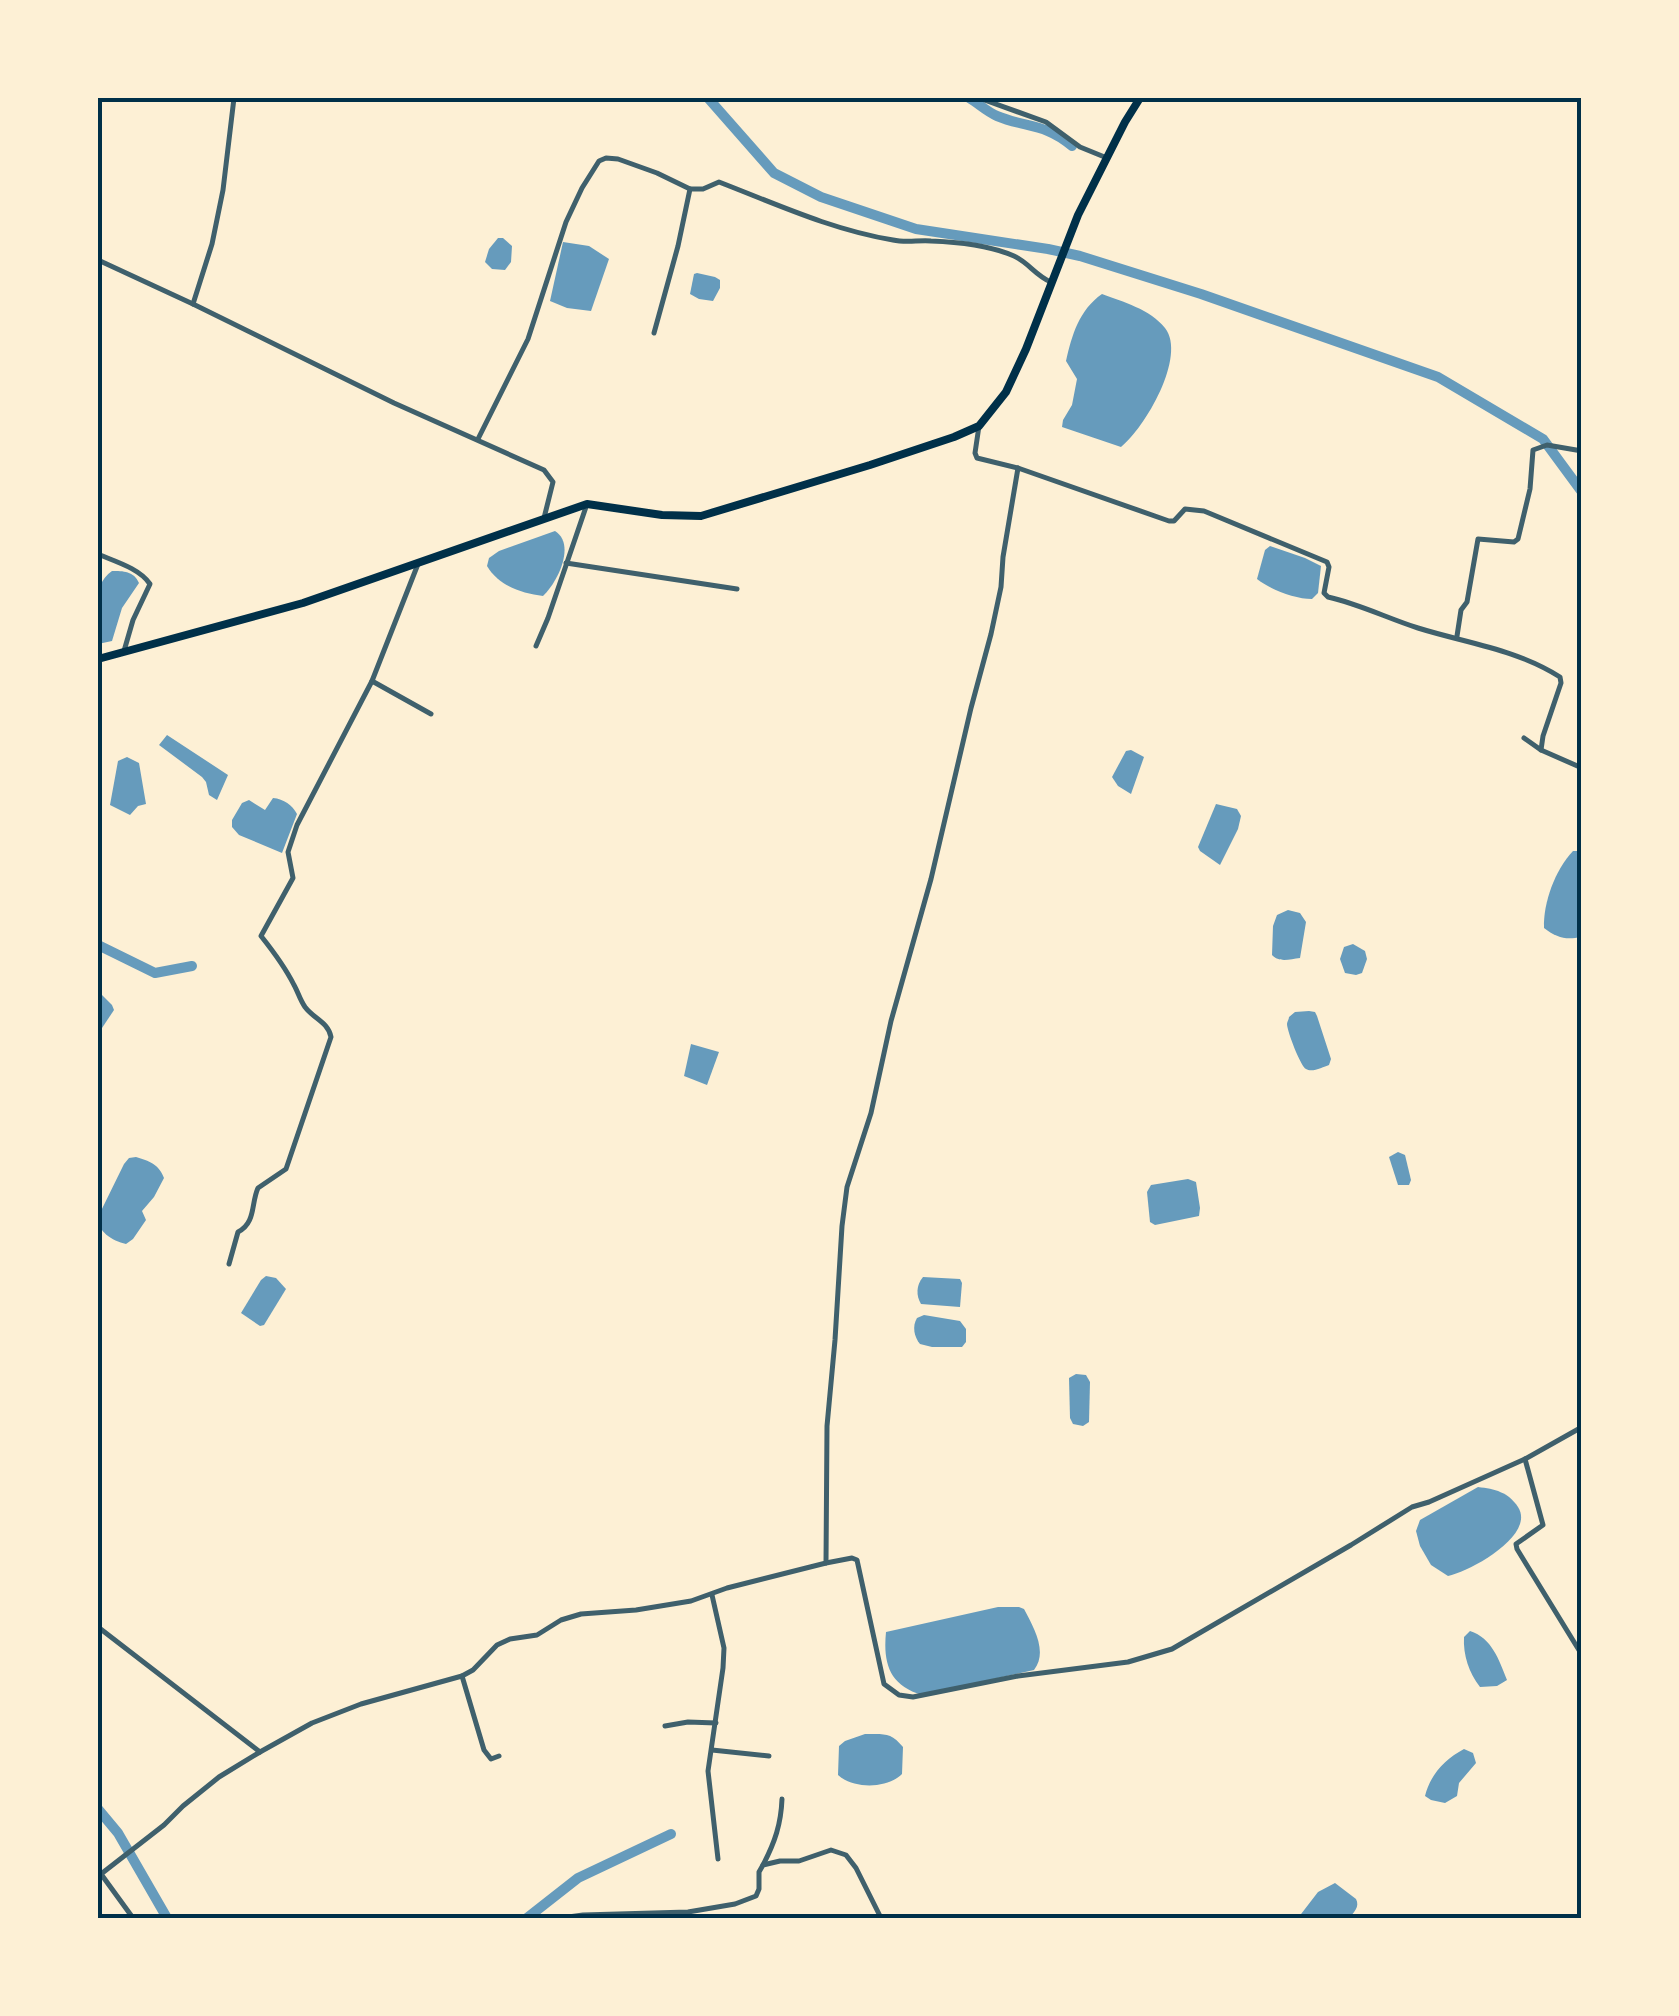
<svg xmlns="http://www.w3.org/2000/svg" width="1679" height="2016" viewBox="0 0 1679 2016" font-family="'Nunito Sans',sans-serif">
  <rect width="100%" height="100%" fill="#fdf0d5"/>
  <g fill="#669bbc">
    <polygon points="498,238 503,238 512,246 511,262 505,270 492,269 485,262 489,249"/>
    <polygon points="563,242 589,246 609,259 591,311 567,308 550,301"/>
    <polygon points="697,273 715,277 720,280 720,288 713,301 699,299 690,294 694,274"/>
    <path d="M 1102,294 C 1123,302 1150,309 1165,328 C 1187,356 1145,428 1121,447 L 1062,427 L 1063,420 L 1072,405 L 1077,379 L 1066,361 C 1072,335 1079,310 1102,294 Z"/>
    <path d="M 555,531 C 576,544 558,582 543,596 C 521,593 499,586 487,566 L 489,558 L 499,551 Z"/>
    <path d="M 1270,546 L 1305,558 L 1321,566 L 1318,593 L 1312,599 C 1295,599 1271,590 1257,579 L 1265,550 Z"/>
    <path d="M 112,571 C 123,571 134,571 139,583 L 122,608 L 112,641 L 98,644 C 97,619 90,586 112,571 Z"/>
    <polygon points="167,735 228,775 217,800 209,795 206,782 202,777 159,745"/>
    <polygon points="1131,750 1144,757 1131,794 1118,786 1112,777 1126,751"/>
    <polygon points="127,757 139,763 146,804 138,806 130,815 110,805 118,761"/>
    <path d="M 273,798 C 284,799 292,805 297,814 L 282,853 L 239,835 L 232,827 L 232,820 L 242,803 L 249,800 L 265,810 Z"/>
    <polygon points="1216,804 1237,809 1241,816 1238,829 1220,865 1200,851 1198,847"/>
    <path d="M 1573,851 L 1581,851 L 1581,937 C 1566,940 1557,938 1544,928 C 1543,903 1555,870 1573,851 Z"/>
    <path d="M 1288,910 L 1300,913 L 1306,922 L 1300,958 C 1290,959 1279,963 1272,955 L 1273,926 L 1277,915 Z"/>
    <polygon points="1353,944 1365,951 1367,959 1362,973 1356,975 1345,973 1340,959 1344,947"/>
    <polygon points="98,991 112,1005 114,1010 98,1034"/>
    <path d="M 1309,1011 L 1315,1012 L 1317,1016 L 1331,1059 L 1329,1065 C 1323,1067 1312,1073 1306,1069 C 1301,1067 1287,1031 1287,1024 C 1287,1022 1289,1019 1289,1017 L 1295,1012 Z"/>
    <polygon points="691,1044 719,1052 707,1085 684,1076"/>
    <polygon points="1398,1152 1405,1155 1411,1180 1409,1185 1398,1185 1389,1157"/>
    <path d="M 136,1157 C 149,1161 159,1164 164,1178 L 154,1197 L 142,1211 L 146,1220 L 133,1239 L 126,1244 C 112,1241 97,1231 98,1217 L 124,1164 L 129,1158 Z"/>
    <polygon points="1188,1179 1196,1182 1200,1208 1199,1216 1155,1225 1150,1222 1147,1192 1151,1185"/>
    <polygon points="266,1276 276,1278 286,1289 264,1325 260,1326 241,1313 261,1280"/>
    <path d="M 923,1277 L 960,1279 L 962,1283 L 960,1307 L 921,1304 C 916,1296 916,1285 923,1277 Z"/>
    <path d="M 924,1315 L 960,1321 L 966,1329 L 966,1342 L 962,1347 L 932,1347 L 920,1344 C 914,1337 912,1326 917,1318 Z"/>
    <polygon points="1076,1374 1086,1375 1090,1382 1089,1422 1083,1426 1073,1424 1070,1418 1069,1378"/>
    <path d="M 1478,1487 C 1495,1489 1508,1492 1518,1507 C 1536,1535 1471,1571 1448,1576 L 1431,1565 L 1420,1546 L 1416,1531 L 1420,1520 Z"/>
    <path d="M 998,1607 L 1019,1607 L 1024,1609 C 1034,1628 1048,1652 1034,1670 L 922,1695 C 889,1685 883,1663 886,1632 Z"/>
    <path d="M 1470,1631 C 1492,1638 1499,1660 1507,1680 L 1497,1686 L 1480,1687 C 1469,1673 1463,1655 1464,1637 Z"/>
    <path d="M 865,1734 C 884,1734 891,1732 903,1747 L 902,1774 C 887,1789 853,1789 838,1775 L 839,1746 L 845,1741 Z"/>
    <path d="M 1464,1749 L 1473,1753 L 1476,1763 L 1459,1783 L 1457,1796 L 1445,1803 L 1431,1800 L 1425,1796 C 1430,1775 1445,1759 1464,1749 Z"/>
    <path d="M 1335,1883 L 1356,1899 C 1360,1907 1354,1912 1349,1918 L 1298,1918 L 1318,1892 Z"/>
  </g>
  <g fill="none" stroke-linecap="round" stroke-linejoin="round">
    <g stroke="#669bbc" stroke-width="10">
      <polyline points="708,98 774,173 821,197 916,229 1048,249 1080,256 1201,294 1438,377 1543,439 1582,492"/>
      <path d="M 969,98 C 978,103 987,112 997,116 C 1026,128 1045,123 1072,146"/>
      <polyline points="98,945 155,973 192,966"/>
      <polyline points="98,1809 118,1833 167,1918"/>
      <polyline points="527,1918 578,1878 671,1834"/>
    </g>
    <g stroke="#3f606c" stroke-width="5">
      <polyline points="979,98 1046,122 1080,147 1107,158"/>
      <polyline points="98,260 193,304 394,403 544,470 553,482 544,518"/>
      <polyline points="193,304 212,244 223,190 234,98"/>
      <path d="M 654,333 L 678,246 L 690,189 L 703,189 L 719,182 C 776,204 832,230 893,240 C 906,243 918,240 931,241 C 958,242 989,245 1014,256 C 1028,262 1036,276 1051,282"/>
      <path d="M 979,426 L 975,453 L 977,458 L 1018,468 L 1169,521 L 1174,521 L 1185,509 L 1204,511 L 1327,562 L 1329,567 L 1324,593 L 1328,597 C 1359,604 1387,618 1418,628 C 1466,643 1516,649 1560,677 L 1561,683 L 1543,736 L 1541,750"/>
      <polyline points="478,439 528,339 566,222 582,188 599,161 606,158 618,159 657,173 690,189"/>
      <path d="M 100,555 C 117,562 140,569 150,584 L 133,620 L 124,651"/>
      <polyline points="566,563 737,589"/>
      <polyline points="1457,636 1461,610 1467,602 1478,539 1514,542 1518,539 1530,489 1533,450 1547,445 1582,451"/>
      <polyline points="536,646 548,618 587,504"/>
      <polyline points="372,681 431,714"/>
      <polyline points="1524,738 1541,750 1582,768"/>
      <path d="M 229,1264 L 238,1232 C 256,1223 251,1203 258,1188 L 286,1169 L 331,1037 C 328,1022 314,1019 305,1007 C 300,1000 298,992 294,985 C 285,967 273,951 261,936 L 293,878 L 288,852 L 297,825 L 372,681 L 418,564"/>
      <polyline points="1582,1427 1525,1459 1543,1525 1516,1544 1517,1549 1582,1655"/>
      <polyline points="826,1563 852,1558 857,1560 884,1684 899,1695 913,1697 1018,1676 1128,1662 1172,1649 1351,1545 1412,1507 1429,1502 1525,1459"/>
      <polyline points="712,1595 724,1648 723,1668 708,1771 718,1859"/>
      <polyline points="98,1627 260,1752"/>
      <polyline points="462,1676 484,1750 491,1759 499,1756"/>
      <polyline points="665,1726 688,1722 716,1723"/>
      <polyline points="712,1750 769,1756"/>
      <path d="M 763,1865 C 775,1842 781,1824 782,1799"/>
      <polyline points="98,1870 101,1874 164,1825 183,1806 219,1777 260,1752 312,1723 361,1704 462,1676 473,1670 497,1645 510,1639 537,1635 561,1620 581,1614 636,1610 691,1601 727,1588 826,1563 827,1426 835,1340 842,1226 847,1187 871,1113 891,1021 931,879 971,708 991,634 1001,587 1003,557 1018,468"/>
      <polyline points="101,1874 133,1918"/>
      <polyline points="561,1918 583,1915 688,1912 735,1904 756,1896 759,1889 759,1872 763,1865 780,1861 799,1861 831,1850 846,1855 856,1868 881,1918"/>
    </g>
    <polyline stroke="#003049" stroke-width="8" points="98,659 303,603 587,504 662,515 701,516 870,465 954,437 979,426 1006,392 1026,349 1078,215 1125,122 1140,98"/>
  </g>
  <rect width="1679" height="2016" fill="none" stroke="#fdf0d5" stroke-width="200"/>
  <rect x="100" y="100" width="1479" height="1816" fill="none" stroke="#003049" stroke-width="4"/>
</svg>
